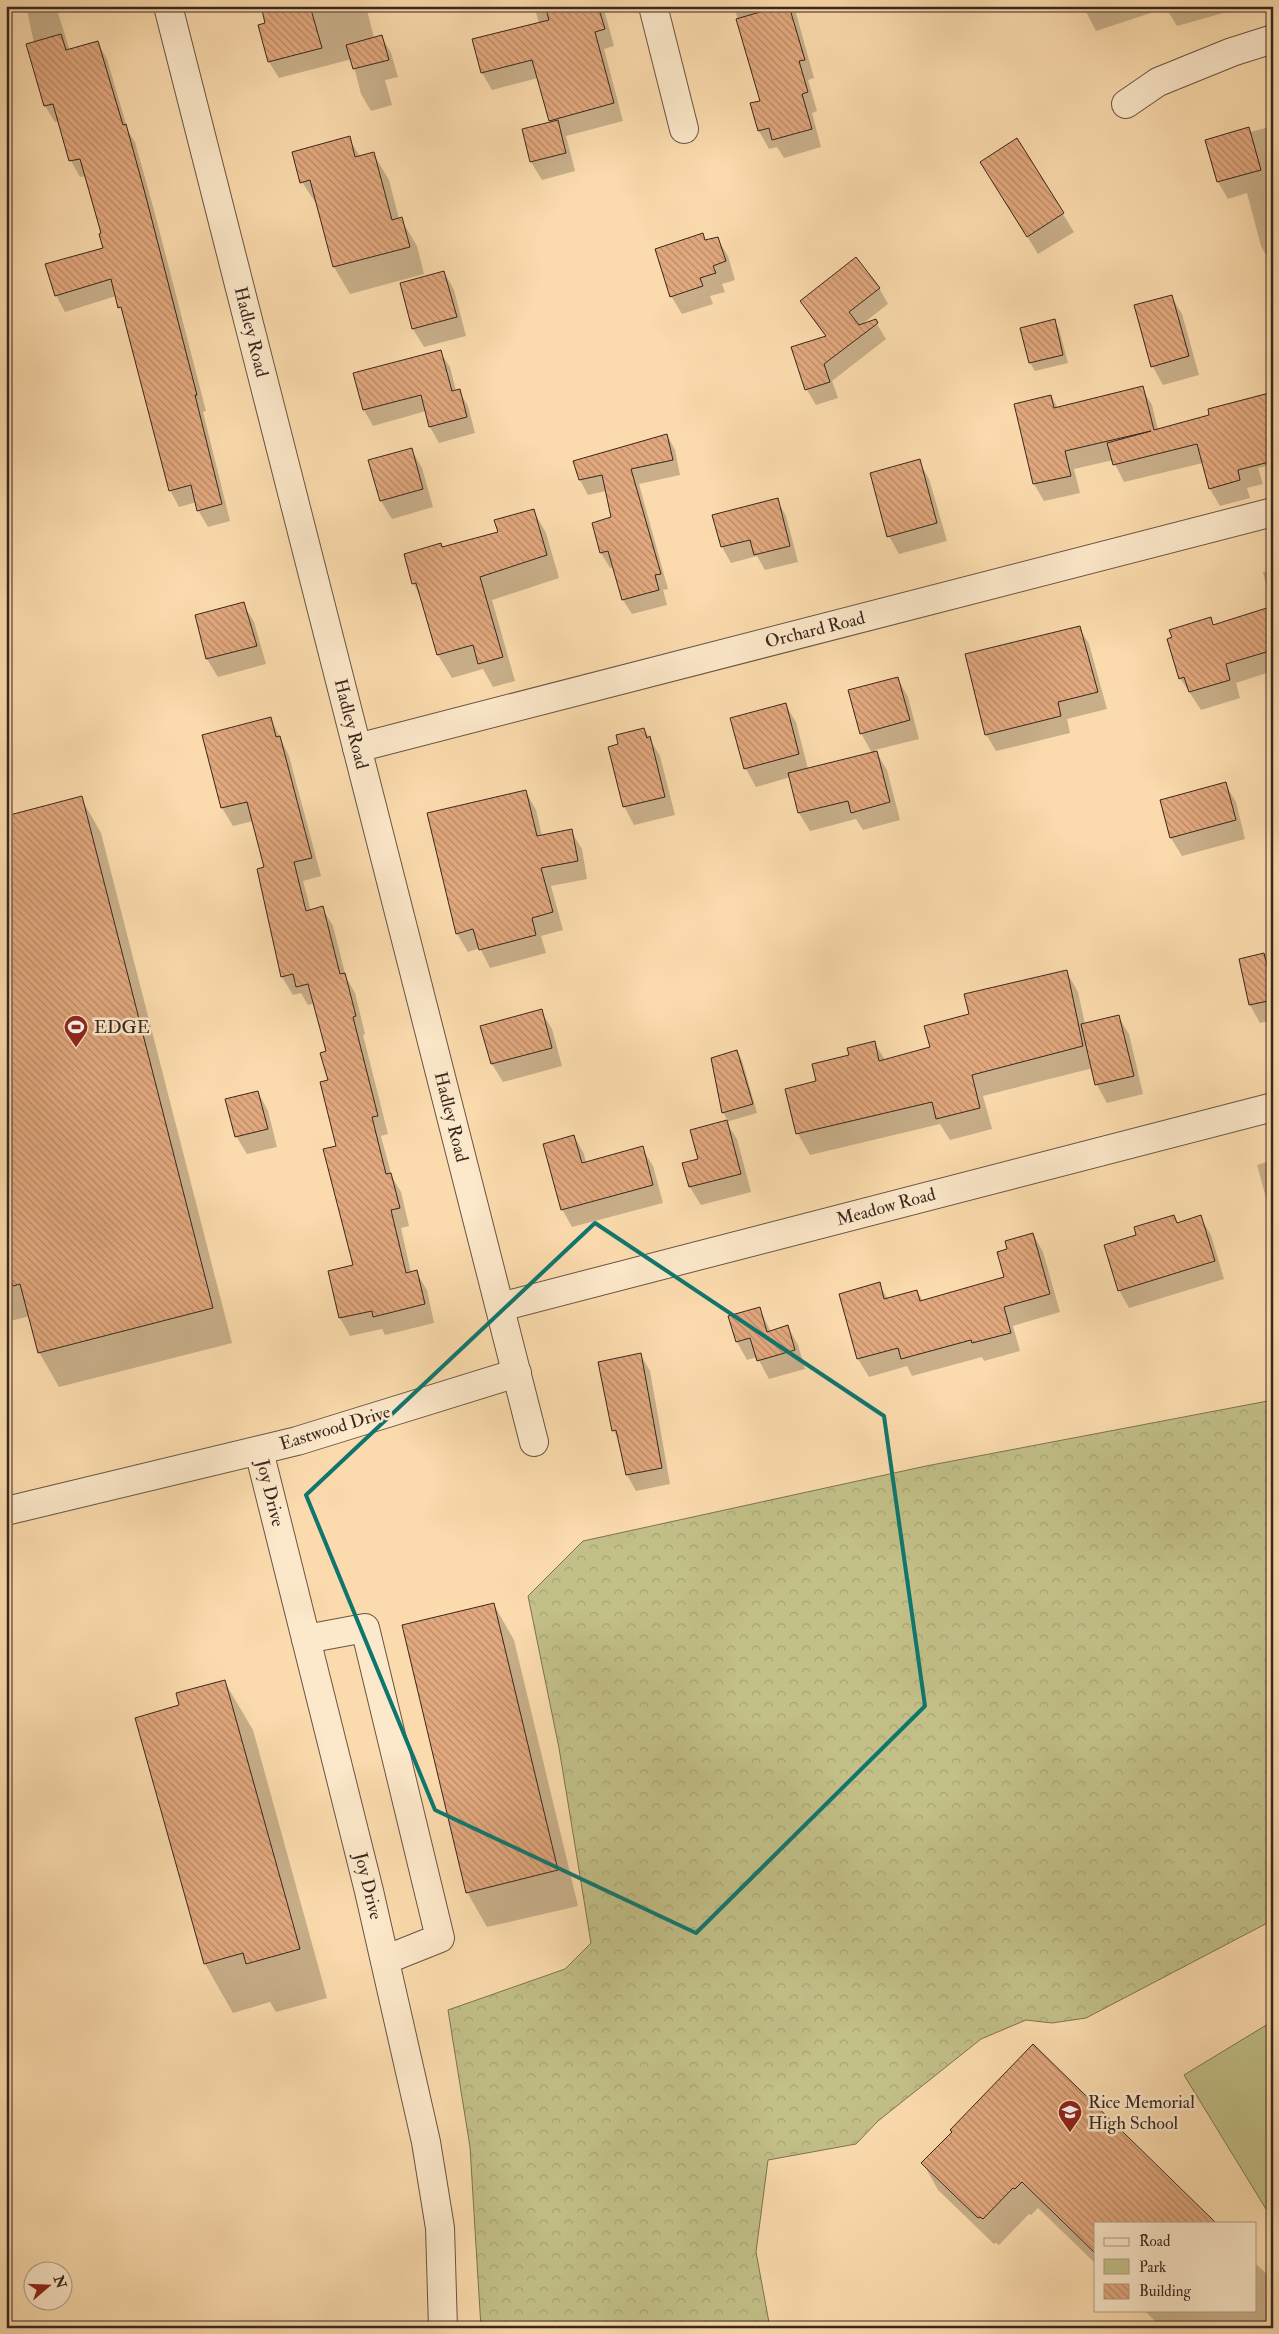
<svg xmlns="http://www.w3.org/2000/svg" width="1279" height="2334" viewBox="0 0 1279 2334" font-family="'IM FELL Double Pica',serif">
  <defs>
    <pattern id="forest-crowns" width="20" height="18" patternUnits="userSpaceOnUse" patternTransform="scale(1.25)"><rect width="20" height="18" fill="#c2bf87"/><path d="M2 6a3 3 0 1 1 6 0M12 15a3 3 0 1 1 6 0" fill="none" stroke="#a7a474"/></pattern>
    <pattern id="building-back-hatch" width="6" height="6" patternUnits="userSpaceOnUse" patternTransform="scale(1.25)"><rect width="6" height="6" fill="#e2a87e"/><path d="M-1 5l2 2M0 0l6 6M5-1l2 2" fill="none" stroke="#b88967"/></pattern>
  </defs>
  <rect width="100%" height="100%" fill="#fbdbad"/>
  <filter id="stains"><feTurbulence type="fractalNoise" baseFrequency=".004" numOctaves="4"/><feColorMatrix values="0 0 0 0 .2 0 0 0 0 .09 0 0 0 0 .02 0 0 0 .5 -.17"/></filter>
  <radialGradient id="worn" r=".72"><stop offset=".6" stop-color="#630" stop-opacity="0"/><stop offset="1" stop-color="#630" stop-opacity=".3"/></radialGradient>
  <polygon fill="#c2bf87" stroke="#7d7353" points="1273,2021 1273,2205 1266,2209 1184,2075"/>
  <polygon fill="url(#forest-crowns)" stroke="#7d7353" points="1273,1400 1273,1920 1086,2018 1052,2023 1026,2020 981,2039 878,2121 856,2144 768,2160 756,2252 770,2328 481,2328 470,2147 448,2010 565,1969 591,1943 559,1748 528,1596 583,1541 926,1466"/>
  <g fill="#0003">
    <polygon points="26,6 82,6 82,8 58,13 70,51 98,43 107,59 128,131 135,142 155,214 206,411 203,412 230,521 208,527 198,510 197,502 179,507 170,490 125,317 116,296 65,312 56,295 104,248 103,234 86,176 80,177 71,161 59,121 55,122 45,106 28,45 34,43"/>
    <polygon points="262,6 366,6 374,38 382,37 391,53 398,77 385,80 392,105 371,111 361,94 352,59 279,78 269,62 260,26 267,24"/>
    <polygon points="534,6 603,6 614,46 604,49 623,121 566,136 575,171 542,180 531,162 551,123 538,78 492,90 482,73 539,23"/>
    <polygon points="734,6 794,6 814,78 808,80 817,111 812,113 821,147 784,158 777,147 769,149 759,131 761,101"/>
    <polygon points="1083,6 1248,6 1177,26 1166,8 1096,31"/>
    <polygon points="1273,126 1273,262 1270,262 1261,246 1247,193 1228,199 1218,182 1206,141 1249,129 1250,132"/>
    <polygon points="349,138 360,157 373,153 389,180 399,219 401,219 417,246 424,274 350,294 334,267 319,208 302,182"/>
    <polygon points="1017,140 1074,232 1038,254 992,180"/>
    <polygon points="702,235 706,242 717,238 728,256 735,280 722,284 725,292 710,296 713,304 682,314 671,296"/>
    <polygon points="444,272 454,290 466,336 424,347 413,329 401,284"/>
    <polygon points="879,288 888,304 861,325 875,321 886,339 832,381 838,398 816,405 807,390 793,348 826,337 801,302"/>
    <polygon points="1171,296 1182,314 1199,375 1163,385 1153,367 1135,306"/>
    <polygon points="1054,321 1059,329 1068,363 1035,371 1030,363"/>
    <polygon points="440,352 450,367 456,391 459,391 468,406 475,433 439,443 430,427 426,411 373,426 364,410 354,374"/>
    <polygon points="1273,387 1273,464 1258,468 1263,484 1247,488 1250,498 1220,506 1210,489 1203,463 1124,482 1113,460 1074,469 1080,493 1044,501 1034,484 1016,405 1051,396 1058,408 1142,388 1152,405 1158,430 1211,416 1272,393 1270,388"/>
    <polygon points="667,435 675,450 680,475 639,484 668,589 663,590 667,605 632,614 623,600 614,567 610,568 601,553 593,524 612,518 606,491 588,495 580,480 575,461"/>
    <polygon points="411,449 422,468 433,507 392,519 381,501"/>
    <polygon points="919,461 929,479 947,541 899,554 889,536"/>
    <polygon points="777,500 786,516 798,562 765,570 757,556 731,563 722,547 714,516"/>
    <polygon points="533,510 546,533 559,578 492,600 515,681 493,687 483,669 452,678 438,655 422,599 413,583 442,549 500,533"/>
    <polygon points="1273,570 1273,671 1236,683 1240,698 1201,710 1180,678 1210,619 1214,626 1272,608 1263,572"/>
    <polygon points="243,604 254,622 266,664 218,677 207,659"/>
    <polygon points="1079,627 1089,644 1107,709 1067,719 1070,733 996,751 986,734"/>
    <polygon points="898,679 908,697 919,739 875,750 887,770 900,820 863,830 856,819 810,831 799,813 791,777 756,787 746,769 731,719 785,704 796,722 808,769 872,753 861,733"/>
    <polygon points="271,719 289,756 321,876 303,881 311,911 322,908 333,926 346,977 355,993 365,1034 363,1035 388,1134 381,1136 392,1177 401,1192 409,1226 401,1228 411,1273 416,1272 427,1290 434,1323 385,1335 382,1329 350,1336 340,1318 329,1272 355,1266 337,1147 327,1052 315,1003 308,1005 301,993 293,995 282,977 258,870 265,868 253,821 233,826 222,808"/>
    <polygon points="644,729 660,756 675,815 634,825 624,806 620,745"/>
    <polygon points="1225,784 1236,802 1245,839 1182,856 1171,838"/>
    <polygon points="526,792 536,810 542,836 571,831 582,849 587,879 551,886 563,930 541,936 546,953 490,968 480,948 468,952 457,934"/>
    <polygon points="81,798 101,833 232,1343 59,1387 39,1352 30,1316 6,1322 6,817"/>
    <polygon points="1264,954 1273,970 1273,1020 1260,1023 1250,1005"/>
    <polygon points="1066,971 1078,992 1085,1024 1118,1016 1129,1034 1143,1094 1107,1103 1097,1085 1093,1068 983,1096 992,1129 950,1140 940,1124 810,1155 798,1134 787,1090 818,1082 851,1056 874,1042 885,1060 931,1048 971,1015"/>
    <polygon points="541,1011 552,1029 562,1066 503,1082 492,1064 482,1027"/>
    <polygon points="737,1051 742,1060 757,1113 726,1122 737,1139 751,1192 701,1205 690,1187 684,1164 700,1160 692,1131 728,1121 723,1112 717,1089 720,1088"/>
    <polygon points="258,1092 268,1111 277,1147 247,1154 236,1136"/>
    <polygon points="574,1136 584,1154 586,1163 642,1148 653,1166 663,1203 572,1227 562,1209"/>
    <polygon points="1273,1160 1273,1223 1257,1165"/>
    <polygon points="1174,1216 1178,1224 1200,1217 1211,1235 1224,1279 1129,1308 1119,1290 1138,1236"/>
    <polygon points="1033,1234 1043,1252 1060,1312 1013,1326 1020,1351 984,1361 982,1357 912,1376 907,1366 869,1377 858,1359 841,1294 879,1284 888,1299 917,1291 923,1301 1005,1278 1009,1250"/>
    <polygon points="759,1308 771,1332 788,1327 798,1345 805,1369 769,1379 757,1357 747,1360 737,1342 730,1317"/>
    <polygon points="641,1355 650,1371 670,1484 636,1491 627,1475 620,1442 613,1430"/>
    <polygon points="494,1605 514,1640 578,1906 487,1927 467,1892"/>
    <polygon points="224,1681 253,1730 327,1998 276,2012 270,2002 233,2013 205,1964 136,1719 181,1706"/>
    <polygon points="953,2133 1095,2223 1095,2263 1038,2208 1031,2215 1029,2214 999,2245 996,2243 994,2244 938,2190 923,2163"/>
    <polygon points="1255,2263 1273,2280 1273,2328 1162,2328 1144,2310 1255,2310"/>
  </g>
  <g fill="url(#building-back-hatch)" stroke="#38271f">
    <polygon points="261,6 310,6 322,48 268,62 258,25 265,23"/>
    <polygon points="545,6 598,6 605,29 595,32 614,103 549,121 532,60 481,73 472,39 549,20"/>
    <polygon points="781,6 789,6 805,60 799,61 808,92 802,94 812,129 772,140 769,128 758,131 750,103 760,101 736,19"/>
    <polygon points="61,34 66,50 98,41 123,125 126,124 146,197 197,395 195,395 222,504 197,511 191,485 169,491 121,307 118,308 111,279 55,296 45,264 103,248 99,234 101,233 80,159 69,161 53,104 44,106 26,44"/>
    <polygon points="382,35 389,60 353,69 346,45"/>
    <polygon points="558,120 566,153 530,162 522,129"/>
    <polygon points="1249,127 1261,170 1217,182 1205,140"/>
    <polygon points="350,136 355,157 374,152 392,220 402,217 410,247 333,267 310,180 300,183 292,152"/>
    <polygon points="1017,138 1064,213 1027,237 980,162"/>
    <polygon points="703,233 705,240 718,237 726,261 713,266 716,273 700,278 703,286 670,297 655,249"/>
    <polygon points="856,257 880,288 849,312 859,325 876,319 878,323 824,364 830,382 805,390 791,347 826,336 800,301"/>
    <polygon points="444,271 457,317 412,329 400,283"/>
    <polygon points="1172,295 1189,356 1151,367 1134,305"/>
    <polygon points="1055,319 1063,355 1029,363 1020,328"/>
    <polygon points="441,350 452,391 460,389 467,417 429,427 421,395 363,410 353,373"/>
    <polygon points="1143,386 1154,430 1209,415 1208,409 1273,392 1273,461 1238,470 1240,480 1209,489 1197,444 1113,465 1107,443 1151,431 1065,451 1071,476 1033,484 1014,404 1051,395 1054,408"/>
    <polygon points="667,434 673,460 631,469 661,574 655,575 659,590 622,600 608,551 600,553 592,523 611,517 602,475 579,480 573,461"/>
    <polygon points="412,448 423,489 380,501 368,460"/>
    <polygon points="920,459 937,523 887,537 870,473"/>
    <polygon points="778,498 790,546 754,555 750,540 721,547 712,515"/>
    <polygon points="534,509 547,555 480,577 503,657 478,664 473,645 437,655 416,583 412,584 404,554 441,543 442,547 498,532 494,520"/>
    <polygon points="244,602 257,646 206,659 195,615"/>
    <polygon points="1273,606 1273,650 1226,664 1230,680 1189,692 1184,677 1179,679 1167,639 1172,637 1169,630 1211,617 1213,625"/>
    <polygon points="1080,626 1098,692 1058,702 1061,716 985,735 965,654"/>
    <polygon points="898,677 910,720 860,734 848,690"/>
    <polygon points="786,703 799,754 744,769 730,718"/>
    <polygon points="271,717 276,737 280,736 312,858 294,862 306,911 323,906 340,974 345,973 356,1016 353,1017 378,1116 372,1117 386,1174 391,1173 400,1208 391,1210 406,1273 417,1270 425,1304 373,1317 372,1311 339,1318 328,1271 353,1265 323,1149 336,1146 320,1082 328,1080 320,1053 326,1051 308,984 296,987 293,974 281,977 257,869 264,867 247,802 221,808 202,735"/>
    <polygon points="644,728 647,738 650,736 665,797 623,807 608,747 618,744 616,735"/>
    <polygon points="877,751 890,802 851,813 848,801 798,813 788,773"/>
    <polygon points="1226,782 1236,820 1170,838 1160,800"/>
    <polygon points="526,790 537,836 572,829 578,861 541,868 553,912 532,918 536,935 479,950 473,929 456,934 427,813"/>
    <polygon points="82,796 213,1308 38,1353 20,1284 13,1286 11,1280 6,1282 6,816"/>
    <polygon points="1264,953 1273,989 1273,1000 1249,1005 1239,959"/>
    <polygon points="1067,970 1083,1046 972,1075 980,1108 936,1119 932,1102 796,1134 785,1089 816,1081 812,1064 849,1055 847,1048 875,1041 879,1061 930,1047 924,1026 969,1014 964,994"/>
    <polygon points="542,1009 552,1048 491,1064 480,1026"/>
    <polygon points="1119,1015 1134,1076 1095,1085 1081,1024"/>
    <polygon points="737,1050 753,1104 722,1113 711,1058"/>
    <polygon points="258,1091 268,1129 235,1137 225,1099"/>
    <polygon points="727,1120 741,1174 689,1187 682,1163 698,1159 690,1130"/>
    <polygon points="574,1135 582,1163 643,1146 653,1185 561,1210 543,1144"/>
    <polygon points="1174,1215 1177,1223 1201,1215 1215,1261 1118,1291 1104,1245 1136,1235 1134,1227"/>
    <polygon points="1033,1233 1050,1294 1004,1307 1011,1333 972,1343 971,1340 901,1359 898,1348 857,1359 839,1294 880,1282 884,1299 917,1290 920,1301 1004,1277 997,1252 1007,1249 1005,1241"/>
    <polygon points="760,1307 767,1332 788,1325 795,1350 757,1361 750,1338 736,1342 728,1316"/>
    <polygon points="641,1353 662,1468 626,1475 616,1430 612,1431 598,1362"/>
    <polygon points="494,1603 558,1870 466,1893 402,1625"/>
    <polygon points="225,1680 300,1949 246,1964 243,1953 204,1964 135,1718 179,1705 176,1693"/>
    <polygon points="1033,2044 1216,2223 1095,2223 1095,2253 1022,2182 1015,2189 1013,2188 983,2219 980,2217 978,2218 921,2163 952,2132 950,2130"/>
  </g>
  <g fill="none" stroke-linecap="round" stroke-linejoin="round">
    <defs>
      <g id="minor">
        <polyline points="168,6 534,1442"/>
        <polyline points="653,6 684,129"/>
        <polyline points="1126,104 1158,82 1232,52 1273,39"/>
        <polyline points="357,748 1273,512"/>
        <polyline points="500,1307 1273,1107"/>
        <polyline points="259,1451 369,1891 426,2142 440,2228 443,2328"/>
        <polyline points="6,1511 297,1441 517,1373"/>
        <polyline points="306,1639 365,1628 440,1938 385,1960"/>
      </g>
    </defs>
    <use href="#minor" stroke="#695442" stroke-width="30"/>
    <use href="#minor" stroke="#fce8ca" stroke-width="28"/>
  </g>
  <path fill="none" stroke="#0f766e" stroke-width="4" stroke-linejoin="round" d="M 595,1223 L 884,1416 L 925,1706 L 696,1933 L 435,1810 L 306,1495 Z"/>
  <defs>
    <symbol id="stadium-pin" viewBox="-11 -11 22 30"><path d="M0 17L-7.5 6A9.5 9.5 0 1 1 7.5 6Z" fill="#8f2418" stroke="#fce8ca"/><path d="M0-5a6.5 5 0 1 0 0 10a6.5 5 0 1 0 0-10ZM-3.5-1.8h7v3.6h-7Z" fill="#fff"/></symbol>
    <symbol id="school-pin" viewBox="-11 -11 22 30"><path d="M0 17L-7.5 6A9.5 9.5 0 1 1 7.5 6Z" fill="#8f2418" stroke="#fce8ca"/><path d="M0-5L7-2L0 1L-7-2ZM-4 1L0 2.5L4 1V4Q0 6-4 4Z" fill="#fff"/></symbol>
  </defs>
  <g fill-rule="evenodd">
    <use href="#stadium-pin" x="62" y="1013" width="28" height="38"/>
    <use href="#school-pin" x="1056" y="2098" width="28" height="38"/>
  </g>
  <g text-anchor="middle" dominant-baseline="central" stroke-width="5" stroke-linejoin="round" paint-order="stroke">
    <g font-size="18" fill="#38271f" stroke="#fce8ca">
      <text transform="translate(251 332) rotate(76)">Hadley Road</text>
      <text transform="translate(815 630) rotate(-14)">Orchard Road</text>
      <text transform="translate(351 724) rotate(76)">Hadley Road</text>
      <text transform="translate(451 1117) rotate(76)">Hadley Road</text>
      <text transform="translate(886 1207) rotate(-15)">Meadow Road</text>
      <text transform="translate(335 1428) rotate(-17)">Eastwood Drive</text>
      <text transform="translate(270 1493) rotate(76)">Joy Drive</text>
      <text transform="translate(368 1886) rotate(76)">Joy Drive</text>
    </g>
    <g font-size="18" fill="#38271f" stroke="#fce8ca" text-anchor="start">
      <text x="94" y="1027">EDGE</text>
      <text x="1088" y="2102">Rice Memorial<tspan x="1088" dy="21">High School</tspan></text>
    </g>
  </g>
  <rect width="1279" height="2334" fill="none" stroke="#fbdbad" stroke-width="25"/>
  <rect x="8" y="8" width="1264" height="2319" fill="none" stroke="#38271f" stroke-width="2.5"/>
  <rect x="12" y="12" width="1254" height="2309" fill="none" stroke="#38271f"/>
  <rect x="1094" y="2222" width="162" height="90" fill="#fce8ca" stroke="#ae9b86"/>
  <rect x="1104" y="2238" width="25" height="8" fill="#fce8ca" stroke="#ae9b86"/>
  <text x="1139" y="2246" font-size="15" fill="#38271f">Road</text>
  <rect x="1104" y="2259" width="25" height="15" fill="#c2bf87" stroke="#ae9b86"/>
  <text x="1139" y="2272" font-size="15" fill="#38271f">Park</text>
  <rect x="1104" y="2284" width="25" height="15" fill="url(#building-back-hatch)" stroke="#ae9b86"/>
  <text x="1139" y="2296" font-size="15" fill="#38271f">Building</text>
  <g transform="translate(48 2286) rotate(71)"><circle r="24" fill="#fce8ca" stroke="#ae9b86"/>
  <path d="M0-4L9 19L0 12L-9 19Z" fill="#8f2418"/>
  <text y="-8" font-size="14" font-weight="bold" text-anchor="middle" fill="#38271f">N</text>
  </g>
  <rect width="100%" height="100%" filter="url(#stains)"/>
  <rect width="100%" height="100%" fill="url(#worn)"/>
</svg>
